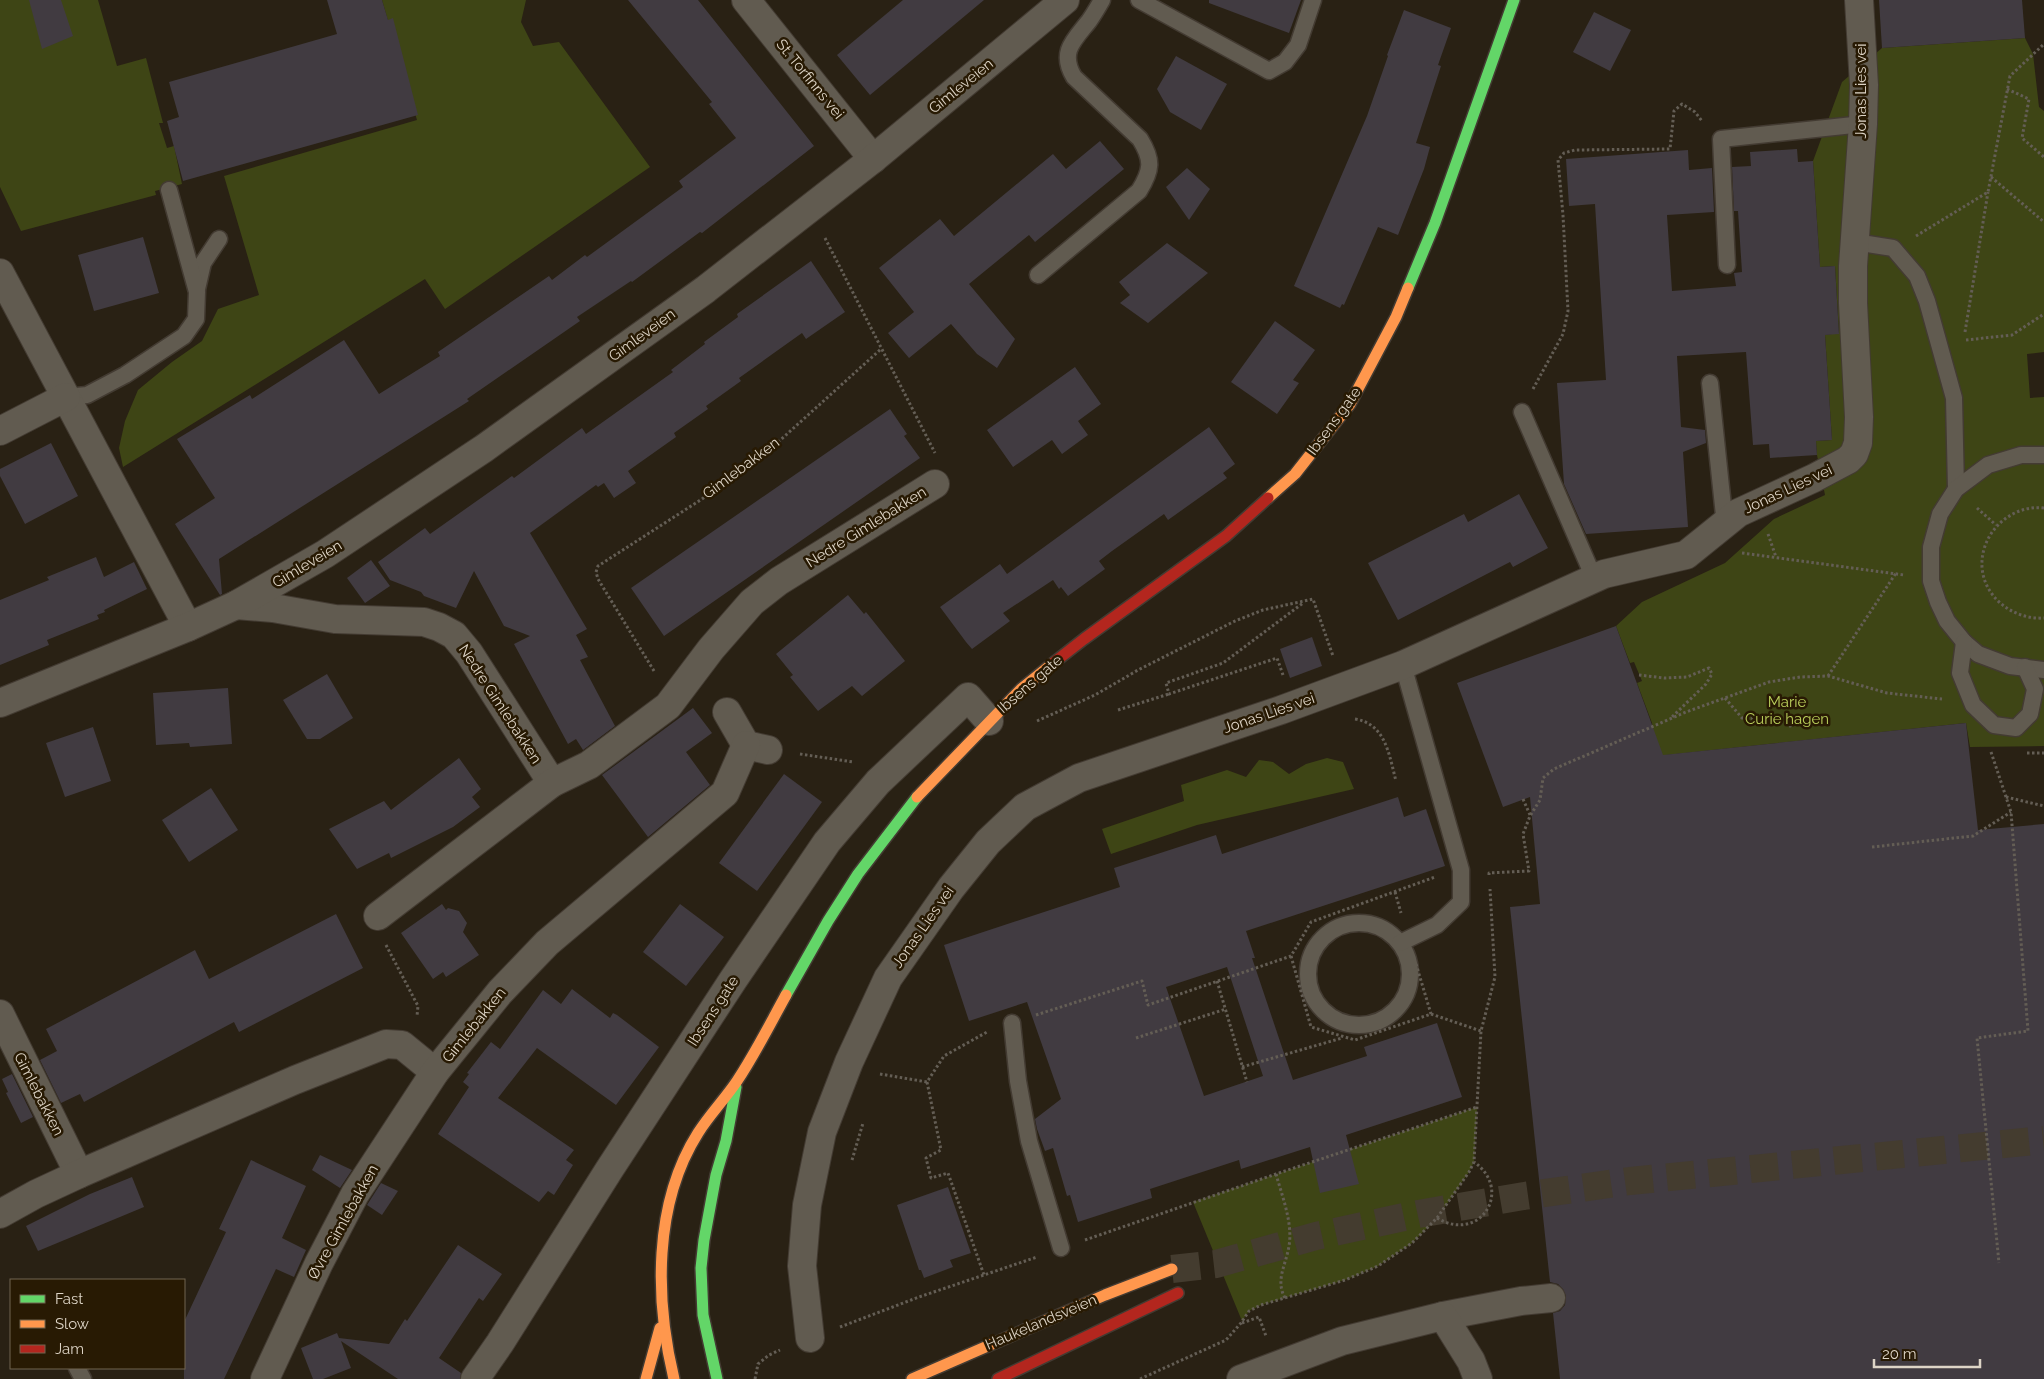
<svg xmlns="http://www.w3.org/2000/svg" width="2044" height="1379" viewBox="0 0 2044 1379" font-family="Raleway,sans-serif">
  <rect width="100%" height="100%" fill="#292114"/>
  <g fill="#3e4515">
    <polygon points="0,0 98,0 117,66 146,58 163,123 159,123 167,148 174,146 182,184 155,191 156,195 21,231 0,187"/>
    <polygon points="382,0 526,0 521,22 533,46 559,42 650,167 445,309 425,279 123,467 119,448 125,421 138,390 172,362 202,341 218,309 259,295 224,176 417,120"/>
    <polygon points="2025,38 2033,54 2039,107 2044,111 2044,352 2027,354 2030,398 2044,397 2044,746 1970,747 1966,723 1657,756 1652,723 1637,683 1642,681 1634,662 1630,663 1616,626 1642,602 1725,563 1774,519 1825,495 1817,455 1816,441 1832,440 1825,335 1839,333 1835,266 1820,267 1813,161 1842,82 1882,48"/>
    <polygon points="1327,758 1343,762 1354,789 1197,825 1111,854 1102,829 1184,801 1181,785 1227,770 1246,777 1259,760 1273,762 1289,774 1306,764"/>
    <polygon points="1477,1107 1474,1162 1469,1172 1437,1218 1412,1243 1378,1266 1345,1280 1261,1305 1249,1311 1242,1321 1193,1202"/>
  </g>
  <g fill="#413b41" fill-rule="evenodd">
    <polygon points="29,0 61,0 73,36 42,49"/>
    <polygon points="327,0 382,0 388,20 393,18 418,115 183,181 167,121 179,117 169,82 337,34"/>
    <polygon points="628,0 698,0 814,146 702,233 700,232 632,282 631,281 577,317 580,321 467,399 469,401 219,559 222,594 220,595 175,524 215,498 177,439 250,395 252,399 344,340 379,394 440,356 438,352 549,276 552,280 585,255 587,257 683,187 679,181 736,138 709,104 712,102"/>
    <polygon points="903,0 984,0 870,95 837,55"/>
    <polygon points="1209,0 1301,0 1289,33 1209,3"/>
    <polygon points="1879,0 2022,0 2025,38 1882,48"/>
    <polygon points="1404,10 1451,28 1438,65 1441,66 1416,143 1430,147 1424,169 1398,235 1378,227 1344,305 1342,304 1340,308 1294,286 1367,116 1388,56 1387,55"/>
    <polygon points="1594,12 1631,30 1610,71 1573,52"/>
    <polygon points="1176,56 1227,84 1201,130 1170,112 1157,89"/>
    <polygon points="1100,141 1124,169 1035,242 1029,235 969,284 1015,339 997,368 977,354 951,324 909,358 888,333 914,312 879,268 940,219 954,236 1053,154 1066,169"/>
    <polygon points="1797,149 1798,162 1813,161 1820,267 1835,266 1839,334 1825,335 1832,440 1816,441 1817,455 1770,458 1769,444 1753,445 1746,352 1677,356 1681,427 1705,430 1706,443 1683,452 1688,527 1586,534 1564,484 1557,383 1606,380 1595,204 1569,206 1566,159 1688,150 1689,170 1712,168 1714,212 1667,215 1672,291 1736,286 1734,273 1742,272 1738,211 1734,211 1732,167 1751,166 1750,152"/>
    <polygon points="1187,168 1210,189 1189,220 1166,187"/>
    <polygon points="143,237 159,293 94,311 78,255"/>
    <polygon points="1167,243 1208,273 1148,323 1120,303 1130,295 1119,282"/>
    <polygon points="811,261 845,312 806,339 802,333 739,378 741,381 706,406 708,409 674,433 676,437 628,471 636,483 614,498 604,483 598,487 596,485 530,533 587,629 576,635 588,657 580,660 615,726 583,750 576,739 568,744 514,644 530,636 504,626 474,571 456,608 424,596 421,592 390,580 378,562 425,528 430,534 512,476 514,478 582,428 586,434 673,372 671,370 705,344 704,342 738,317 737,314"/>
    <polygon points="1275,321 1315,350 1293,380 1299,383 1277,414 1231,382"/>
    <polygon points="1075,367 1101,404 1078,421 1088,435 1062,454 1052,440 1013,467 987,430"/>
    <polygon points="890,409 907,434 904,436 920,458 664,636 631,588"/>
    <polygon points="1209,427 1235,464 1223,473 1227,478 1168,520 1164,514 1112,551 1099,561 1105,569 1068,596 1061,587 1059,589 1053,580 1003,613 1010,621 972,649 966,642 940,607 1000,564 1007,574"/>
    <polygon points="51,443 78,496 25,524 0,476 0,469"/>
    <polygon points="1519,494 1548,548 1513,567 1510,562 1398,620 1368,563 1464,514 1468,522"/>
    <polygon points="96,557 104,577 134,562 147,589 104,610 105,612 97,615 99,619 47,640 49,645 0,665 0,600 49,580 47,577"/>
    <polygon points="371,560 390,586 365,603 347,578"/>
    <polygon points="848,595 864,614 866,612 905,661 862,696 852,686 818,711 790,677 793,675 776,654"/>
    <polygon points="1616,626 1663,755 1966,723 1978,830 2044,824 2044,1379 1560,1379 1553,1313 1560,1311 1565,1305 1566,1296 1563,1289 1558,1284 1550,1282 1510,907 1540,904 1530,797 1503,807 1457,683"/>
    <polygon points="1312,637 1322,666 1290,678 1280,649"/>
    <polygon points="327,674 353,718 320,739 307,739 283,700"/>
    <polygon points="228,688 232,744 190,747 189,743 156,745 153,693"/>
    <polygon points="693,708 712,733 686,752 710,785 648,837 602,775"/>
    <polygon points="93,727 111,781 65,797 46,743"/>
    <polygon points="459,758 481,789 472,797 480,807 453,827 391,858 389,853 357,869 329,829 384,801 391,810"/>
    <polygon points="784,774 822,802 757,891 719,863"/>
    <polygon points="211,788 238,830 189,862 162,820"/>
    <path d="M 1398,797 L 1404,817 L 1426,809 L 1445,866 L 1246,931 L 1255,958 L 1252,958 L 1293,1080 L 1367,1056 L 1364,1047 L 1437,1023 L 1462,1097 L 1346,1135 L 1359,1184 L 1320,1193 L 1310,1147 L 1241,1169 L 1239,1160 L 1150,1189 L 1152,1198 L 1078,1222 L 1070,1195 L 1067,1196 L 1053,1148 L 1045,1151 L 1037,1129 L 1035,1119 L 1061,1099 L 1027,1002 L 969,1021 L 944,945 L 1120,887 L 1114,868 L 1216,835 L 1222,854 ZM 1227,967 L 1263,1076 L 1204,1096 L 1166,987 Z"/>
    <polygon points="442,904 446,910 448,908 459,911 467,923 463,932 479,955 446,977 443,972 433,979 401,933"/>
    <polygon points="680,904 724,937 686,986 643,952"/>
    <polygon points="336,914 363,968 239,1032 234,1022 84,1102 80,1094 61,1103 40,1060 57,1051 46,1029 195,950 209,979"/>
    <polygon points="572,989 610,1018 613,1013 617,1015 659,1047 616,1105 537,1048 498,1098 574,1150 566,1160 573,1165 554,1195 548,1191 539,1202 438,1134 469,1087 463,1082 469,1074 467,1073 491,1042 500,1049 543,990 561,1004"/>
    <polygon points="12,1074 33,1117 21,1123 6,1093 8,1092 2,1079"/>
    <polygon points="320,1155 352,1170 340,1188 312,1170"/>
    <polygon points="251,1160 306,1186 282,1238 306,1250 294,1277 276,1269 224,1379 184,1379 184,1322 226,1232 219,1229"/>
    <polygon points="132,1177 144,1207 38,1251 26,1226 90,1194"/>
    <polygon points="381,1183 398,1191 382,1215 367,1205"/>
    <polygon points="948,1187 971,1253 950,1260 953,1267 924,1278 921,1270 919,1270 897,1205"/>
    <polygon points="458,1245 502,1274 483,1301 479,1298 439,1358 461,1373 460,1379 398,1379 341,1341 351,1368 323,1379 313,1379 301,1348 337,1333 339,1338 389,1344 405,1319 407,1321"/>
  </g>
  <g fill="none" stroke-linecap="round" stroke-linejoin="round">
    <polyline stroke="#443c2f" stroke-width="28" stroke-dasharray="28 14" stroke-linecap="butt" points="1172,1269 1216,1264 1316,1236 1418,1214 1524,1196 1630,1181 2044,1140"/>
    <defs>
      <g id="lane">
        <polyline points="1139,0 1269,71 1285,62 1298,45 1313,0"/>
        <polyline points="1855,242 1893,248 1917,276 1927,301 1954,398 1956,489"/>
        <polyline points="1727,265 1721,139 1863,124"/>
        <path d="M 1038,275 L 1139,191 C 1152,170 1153,160 1140,139 L 1074,77 C 1059,52 1074,40 1089,21 C 1094,14 1098,7 1102,0"/>
        <polyline points="197,289 203,263 219,239"/>
        <polyline points="1710,383 1725,525"/>
        <polyline points="66,397 87,395 125,375 184,336 196,319 197,292 169,190"/>
        <polyline points="1522,412 1594,578"/>
        <polyline points="2044,455 2021,455 1988,465 1956,489 1940,514 1931,547 1931,581 1938,602 1947,621 1964,642 1978,654 2010,666 2044,670"/>
        <polyline points="1964,642 1960,673 1973,705 1994,725 2016,728 2030,714 2035,689 2025,667"/>
        <circle cx="1359" cy="974" r="51"/>
        <polyline points="1400,943 1437,925 1461,902 1461,870 1403,665"/>
        <polyline points="1012,1023 1018,1081 1029,1141 1061,1248"/>
        <polyline points="77,1368 83,1379"/>
      </g>
      <g id="street">
        <polyline points="746,0 873,159"/>
        <polyline points="0,273 188,627"/>
        <polyline points="0,431 66,397"/>
        <polyline points="236,605 273,608 335,619 424,622 439,627 454,635 469,653 552,783"/>
        <polyline points="0,703 188,627 236,605 325,554 483,449 706,289 873,159 1065,0"/>
        <polyline points="727,712 746,745 768,750"/>
        <polyline points="378,916 552,783 589,765 668,706 711,649 752,602 779,581 935,484"/>
        <polyline points="0,1014 79,1174"/>
        <polyline points="0,1214 36,1194 79,1174 295,1080 386,1044 402,1045 435,1072"/>
        <polyline points="1443,1316 1521,1301 1551,1298"/>
        <polyline points="810,1338 802,1266 807,1205 822,1132 849,1062 888,978 951,888 988,842 1025,807 1079,778 1281,710 1403,665 1604,574 1686,555 1738,513 1814,478 1848,460 1854,454 1858,443 1859,417 1853,303 1853,266 1863,124 1864,85 1859,0"/>
        <polyline points="265,1379 319,1263 355,1194 435,1072 500,992 547,943 725,793 746,745"/>
        <polyline points="475,1379 500,1343 609,1170 733,980 827,842 878,782 968,697 989,721"/>
        <polyline points="1241,1379 1342,1341 1443,1316 1471,1361 1478,1379"/>
      </g>
      <g id="fast">
        <polyline points="1408,288 1435,223 1514,0"/>
        <polyline points="786,995 828,921 858,874 917,797"/>
        <polyline points="717,1379 703,1315 701,1268 704,1240 716,1175 726,1141 736,1087"/>
      </g>
      <g id="slow">
        <polyline points="1268,498 1295,474 1350,404 1396,317 1408,288"/>
        <polyline points="917,797 1021,689 1052,664"/>
        <polyline points="646,1379 660,1328"/>
        <path d="M 674,1379 C 655,1300 653,1204 698,1133 C 710,1114 725,1099 737,1081 C 755,1054 770,1024 786,995"/>
        <polyline points="912,1379 1105,1295 1172,1269"/>
      </g>
      <g id="jam">
        <polyline points="1052,664 1084,639 1226,536 1268,498"/>
        <polyline points="998,1379 1178,1293"/>
      </g>
    </defs>
    <use href="#lane" stroke="#433b32" stroke-width="19"/>
    <use href="#street" stroke="#433b32" stroke-width="30"/>
    <use href="#fast" stroke="#433b32" stroke-width="14"/>
    <use href="#slow" stroke="#433b32" stroke-width="14"/>
    <use href="#jam" stroke="#433b32" stroke-width="14"/>
    <g stroke="#645e55" stroke-width="3" stroke-dasharray="2.5 2.5" stroke-linecap="butt">
      <polyline points="2007,89 2029,99 2022,138 2044,157"/>
      <polyline points="1991,177 2044,222"/>
      <polyline points="1916,236 1988,192 2010,76 2044,44"/>
      <polyline points="825,238 935,453"/>
      <polyline points="1965,332 1988,192"/>
      <polyline points="1966,340 2012,335 2044,314"/>
      <polyline points="1533,389 1563,334 1568,311 1563,215 1558,160 1564,153 1575,150 1670,149 1674,111 1682,104 1695,112 1702,121"/>
      <polyline points="1977,508 1996,525"/>
      <path d="M 2044,508 C 2011,504 1980,533 1982,567 C 1984,598 2014,620 2044,618"/>
      <polyline points="1768,534 1776,557"/>
      <polyline points="1742,553 1904,575"/>
      <polyline points="654,671 598,579 596,572 598,566 702,499 766,453 881,349"/>
      <polyline points="1283,675 1277,658 1169,694 1166,683 1223,663 1303,603"/>
      <polyline points="1639,675 1664,678 1687,677 1709,668 1712,674 1706,684 1672,717"/>
      <polyline points="1828,676 1896,573"/>
      <polyline points="1725,698 1742,718 1771,719 1790,726 1820,717"/>
      <polyline points="1118,710 1169,694"/>
      <path d="M 1355,719 C 1386,724 1389,755 1396,781"/>
      <polyline points="1037,721 1095,695 1138,670 1235,621 1263,610 1313,599 1333,656"/>
      <polyline points="1991,752 2011,812 2028,1031 1977,1038 1999,1263"/>
      <polyline points="2027,753 2044,753"/>
      <polyline points="800,754 853,762"/>
      <polyline points="2006,797 2044,806"/>
      <polyline points="1523,799 1530,815"/>
      <polyline points="1872,847 1973,836 2011,812"/>
      <polyline points="1489,875 1489,873 1529,871 1523,834 1530,816 1540,800 1543,778 1554,769 1686,712 1769,682 1800,677 1828,676 1887,693 1942,699"/>
      <polyline points="1395,892 1401,913"/>
      <polyline points="386,945 418,1006 417,1016"/>
      <polyline points="1291,956 1311,1027 1355,1040 1431,1014 1481,1031"/>
      <polyline points="1416,964 1431,1014"/>
      <polyline points="1217,981 1247,1082"/>
      <polyline points="1036,1015 1142,981 1148,1005 1291,956 1311,922 1435,877"/>
      <polyline points="1136,1038 1226,1009"/>
      <polyline points="1242,1067 1342,1038"/>
      <polyline points="880,1074 927,1082 944,1056 987,1032"/>
      <polyline points="927,1082 941,1150 926,1158 931,1178 948,1173 984,1275"/>
      <polyline points="852,1160 863,1123"/>
      <path d="M 1276,1174 C 1282,1196 1293,1223 1289,1246 C 1286,1265 1275,1280 1285,1298"/>
      <path d="M 1437,1218 C 1480,1244 1514,1190 1474,1162"/>
      <polyline points="1085,1240 1276,1174 1477,1107"/>
      <polyline points="1242,1323 1259,1317 1266,1336"/>
      <polyline points="840,1327 919,1297 1037,1257"/>
      <polyline points="755,1379 758,1364 769,1355 780,1350"/>
      <polyline points="1140,1379 1226,1340 1241,1323 1249,1311 1261,1305 1345,1280 1378,1266 1412,1243 1437,1218 1469,1172 1474,1162 1481,1031 1495,977 1490,889"/>
    </g>
    <use href="#lane" stroke="#615b50" stroke-width="16"/>
    <use href="#street" stroke="#615b50" stroke-width="28"/>
    <use href="#fast" stroke="#63d668" stroke-width="11"/>
    <use href="#slow" stroke="#ff974d" stroke-width="11"/>
    <use href="#jam" stroke="#b3261e" stroke-width="11"/>
  </g>
  <g text-anchor="middle" dominant-baseline="central" stroke-width="5" stroke-linejoin="round" paint-order="stroke">
    <g font-size="15" fill="#ddd4c6" stroke="#281a03">
      <text transform="translate(810 79) rotate(51)">St. Torfinns vei</text>
      <text transform="translate(961 86) rotate(-39)">Gimleveien</text>
      <text transform="translate(1861 91) rotate(-90)">Jonas Lies vei</text>
      <text transform="translate(642 335) rotate(-36)">Gimleveien</text>
      <text transform="translate(1334 421) rotate(-54)">Ibsens gate</text>
      <text transform="translate(741 468) rotate(-37)">Gimlebakken</text>
      <text transform="translate(1788 489) rotate(-25)">Jonas Lies vei</text>
      <text transform="translate(866 527) rotate(-32)">Nedre Gimlebakken</text>
      <text transform="translate(307 564) rotate(-31)">Gimleveien</text>
      <text transform="translate(1030 684) rotate(-41)">Ibsens gate</text>
      <text transform="translate(500 704) rotate(57)">Nedre Gimlebakken</text>
      <text transform="translate(1269 713) rotate(-19)">Jonas Lies vei</text>
      <text transform="translate(923 927) rotate(-55)">Jonas Lies vei</text>
      <text transform="translate(713 1011) rotate(-57)">Ibsens gate</text>
      <text transform="translate(474 1025) rotate(-51)">Gimlebakken</text>
      <text transform="translate(39 1094) rotate(63)">Gimlebakken</text>
      <text transform="translate(343 1222) rotate(-61)">Øvre Gimlebakken</text>
      <text transform="translate(1041 1322) rotate(-23)">Haukelandsveien</text>
    </g>
    <g font-size="15" fill="#bbd05c" stroke="#281a03">
      <text x="1787" y="702">Marie<tspan x="1787" dy="17">Curie hagen</tspan></text>
    </g>
  </g>
  <rect x="10" y="1279" width="175" height="90" fill="#281a03" stroke="#706451"/>
  <rect x="20" y="1295" width="25" height="8" fill="#63d668" stroke="#706451"/>
  <text x="55" y="1304" font-size="15" fill="#ddd4c6">Fast</text>
  <rect x="20" y="1320" width="25" height="8" fill="#ff974d" stroke="#706451"/>
  <text x="55" y="1329" font-size="15" fill="#ddd4c6">Slow</text>
  <rect x="20" y="1345" width="25" height="8" fill="#b3261e" stroke="#706451"/>
  <text x="55" y="1354" font-size="15" fill="#ddd4c6">Jam</text>
  <path d="M1874 1359v8h106v-8" fill="none" stroke="#ddd4c6" stroke-width="2.5"/>
  <text x="1882" y="1359" font-size="15" fill="#ddd4c6" stroke="#281a03" stroke-width="4" paint-order="stroke">20 m</text>
</svg>
